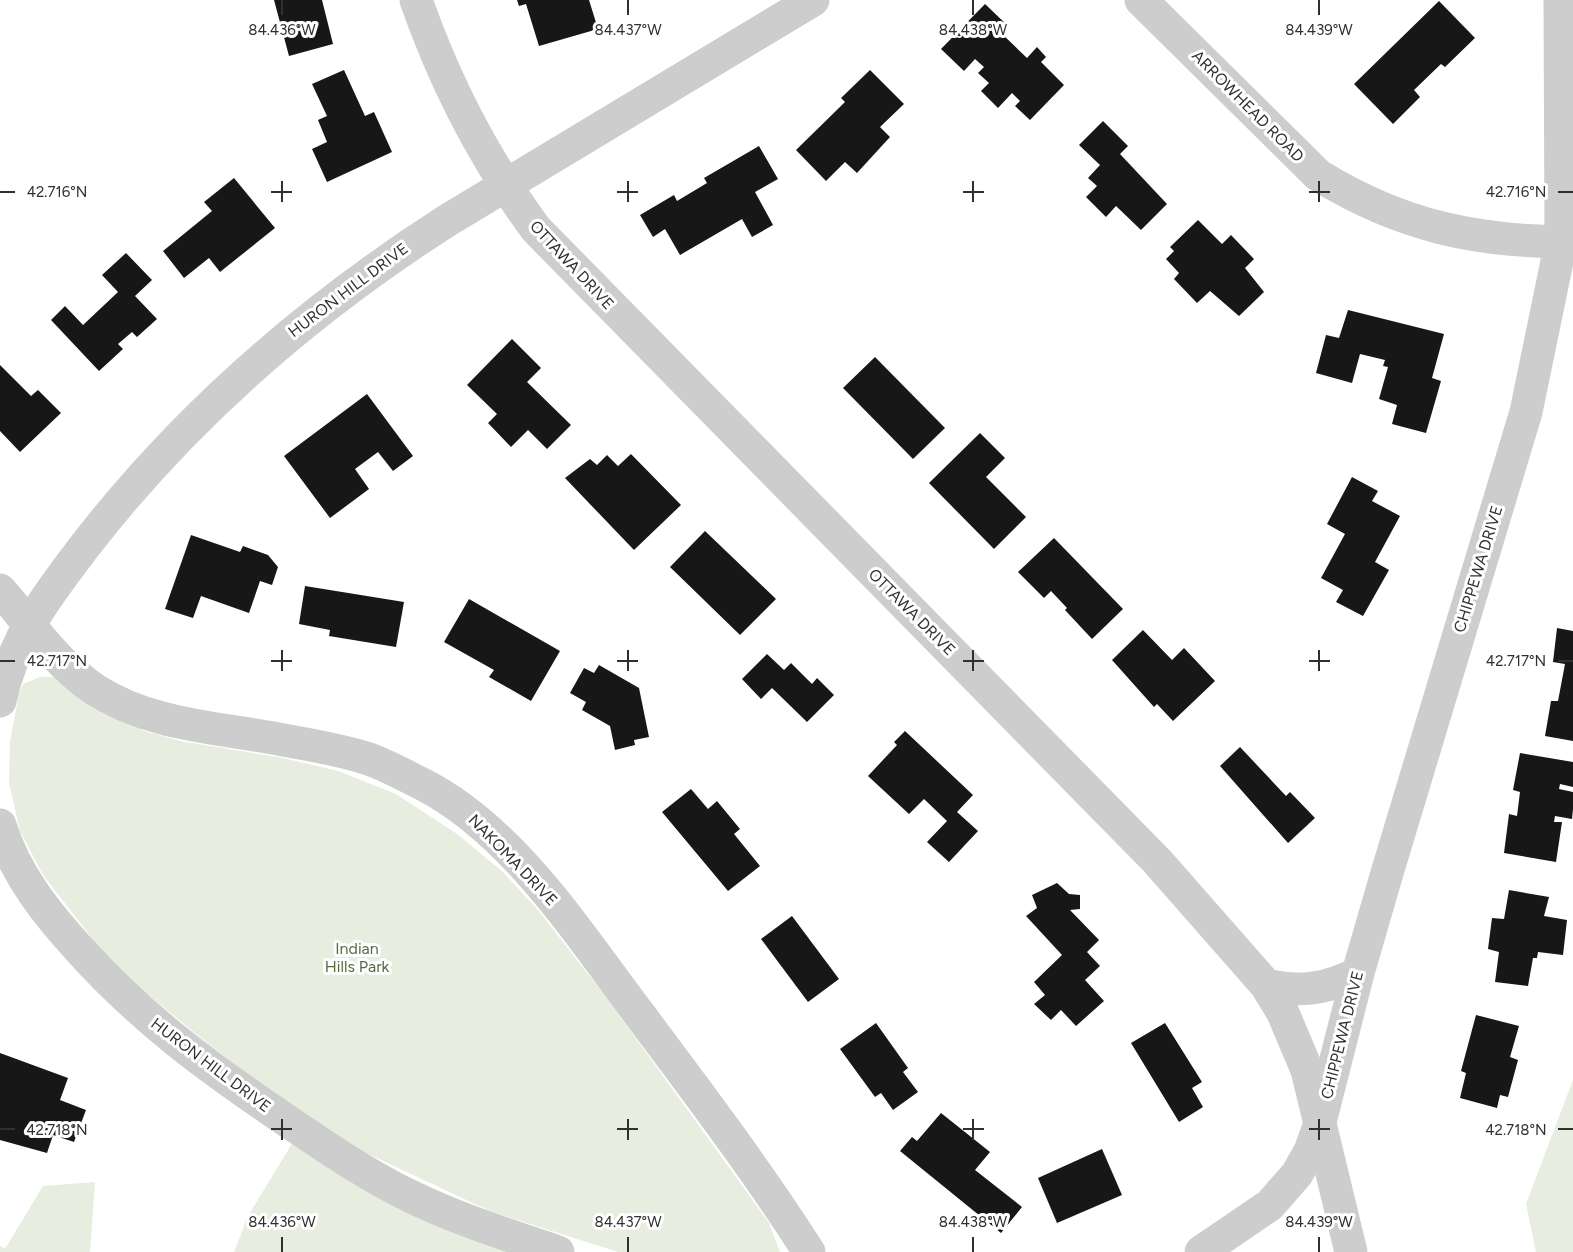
<svg xmlns="http://www.w3.org/2000/svg" width="1573" height="1252" viewBox="0 0 1573 1252" font-family="Figtree,sans-serif">
  <rect width="100%" height="100%" fill="#fff"/>
  <g fill="#e7eddf">
    <polygon points="40,677 53,677 77,694 144,731 180,741 283,758 338,771 396,794 457,834 503,872 538,910 609,1001 769,1223 780,1252 618,1252 492,1212 330,1136 206,1042 135,984 102,951 43,875 20,831 9,783 10,742 19,694 23,684"/>
    <polygon points="1573,1080 1573,1252 1536,1252 1526,1204"/>
    <polygon points="293,1142 512,1252 234,1252 248,1216"/>
    <polygon points="95,1182 90,1252 0,1252 0,1246 5,1249 43,1186"/>
  </g>
  <g fill="#171717">
    <polygon points="274,0 322,0 333,44 289,56"/>
    <polygon points="517,0 589,0 598,29 539,46 526,4 519,6"/>
    <polygon points="1439,1 1475,38 1445,67 1441,64 1414,90 1420,97 1393,124 1354,84"/>
    <polygon points="985,4 1007,25 1000,32 1027,58 1037,47 1046,57 1041,62 1064,85 1030,120 1015,106 1020,101 1012,93 998,108 981,91 989,83 978,73 984,67 975,59 964,71 941,49"/>
    <polygon points="344,70 365,116 374,112 392,152 327,182 312,149 327,142 318,120 327,116 312,84"/>
    <polygon points="870,70 904,104 880,127 890,137 857,173 845,162 826,181 796,150 845,102 841,98"/>
    <polygon points="1103,121 1128,146 1120,154 1167,204 1141,230 1116,206 1106,217 1086,197 1097,186 1088,178 1100,165 1079,145"/>
    <polygon points="759,146 778,179 755,192 773,225 752,237 742,219 680,255 665,229 653,237 640,215 674,195 677,201 707,183 704,178"/>
    <polygon points="234,178 275,228 220,272 209,258 184,278 163,251 212,211 204,202"/>
    <polygon points="1198,220 1222,244 1231,235 1254,259 1245,268 1264,292 1239,316 1210,291 1197,303 1174,279 1179,273 1166,259 1174,251 1170,247"/>
    <polygon points="126,253 152,280 135,296 157,319 137,337 132,332 118,344 123,349 99,371 51,320 65,306 83,325 118,292 102,275"/>
    <polygon points="1348,310 1444,334 1432,378 1441,381 1426,433 1392,424 1397,405 1379,399 1388,367 1383,366 1385,360 1360,354 1352,383 1316,373 1326,335 1339,338"/>
    <polygon points="512,339 541,368 527,382 571,425 547,449 528,430 511,447 488,423 497,414 467,385"/>
    <polygon points="875,357 945,428 913,459 843,388"/>
    <polygon points="0,365 31,396 38,390 61,413 20,452 0,431"/>
    <polygon points="367,394 413,456 393,471 378,452 355,469 369,489 330,518 284,456"/>
    <polygon points="980,433 1005,458 986,477 1026,517 994,549 929,483"/>
    <polygon points="631,454 681,505 634,550 565,478 590,459 597,465 607,455 618,466"/>
    <polygon points="1352,477 1378,491 1372,501 1400,516 1375,562 1389,570 1363,616 1336,602 1343,590 1321,578 1345,534 1327,524"/>
    <polygon points="705,531 776,599 740,635 670,567"/>
    <polygon points="191,535 240,552 243,546 268,555 278,567 272,585 260,581 249,613 201,596 193,618 165,609"/>
    <polygon points="1054,538 1123,609 1092,639 1065,610 1067,608 1051,591 1044,598 1018,572"/>
    <polygon points="305,586 404,602 396,647 329,636 330,630 299,624"/>
    <polygon points="469,599 560,651 531,701 489,677 494,670 444,642"/>
    <polygon points="1557,628 1573,631 1573,741 1545,736 1551,701 1558,701 1565,664 1553,662"/>
    <polygon points="1143,630 1172,660 1184,648 1215,681 1173,721 1157,704 1154,707 1112,660"/>
    <polygon points="767,654 784,670 791,663 812,684 817,678 834,695 807,722 772,688 761,699 742,679"/>
    <polygon points="599,665 639,688 649,737 634,740 635,745 615,750 610,726 582,710 586,702 570,693 584,668 594,673"/>
    <polygon points="905,731 973,795 957,812 978,831 949,862 927,842 947,821 924,799 909,814 868,776 897,745 894,742"/>
    <polygon points="1240,747 1286,796 1290,792 1315,818 1288,843 1220,766"/>
    <polygon points="1520,753 1573,762 1573,787 1560,784 1559,789 1573,792 1573,809 1572,819 1555,816 1554,822 1562,822 1556,862 1504,853 1509,814 1517,816 1520,792 1513,790"/>
    <polygon points="691,789 708,809 717,801 740,829 734,834 760,866 728,891 662,812"/>
    <polygon points="1057,883 1069,894 1080,895 1080,909 1070,910 1099,940 1087,952 1100,966 1085,980 1104,1001 1076,1026 1061,1010 1051,1020 1034,1004 1045,995 1034,982 1062,955 1026,916 1037,908 1032,895"/>
    <polygon points="1509,890 1549,897 1544,916 1567,920 1563,955 1538,952 1537,958 1533,958 1528,986 1495,982 1499,952 1488,949 1492,918 1504,919"/>
    <polygon points="792,916 839,979 808,1002 761,939"/>
    <polygon points="1476,1015 1519,1026 1510,1057 1518,1060 1508,1097 1500,1095 1497,1108 1460,1098 1466,1073 1461,1071"/>
    <polygon points="876,1023 908,1068 903,1072 918,1092 893,1110 881,1093 875,1097 840,1049"/>
    <polygon points="1165,1023 1202,1082 1192,1088 1203,1107 1179,1122 1131,1043"/>
    <polygon points="0,1053 68,1078 60,1100 86,1110 74,1142 53,1135 47,1153 0,1140"/>
    <polygon points="941,1113 990,1152 975,1170 1022,1207 1001,1233 900,1151 912,1137 917,1141"/>
    <polygon points="1102,1149 1122,1195 1057,1223 1038,1178"/>
  </g>
  <g fill="none" stroke-linecap="round" stroke-linejoin="round">
    <g stroke="#cdcdcd" stroke-width="33">
      <path d="M 416,0 C 445,83 484,159 536,229 L 1157,861 L 1266,985 L 1283,1013 L 1307,1070 L 1351,1252"/>
      <path d="M 1141,0 L 1318,175 C 1401,226 1476,242 1573,242"/>
      <path d="M 0,590 C 30,624 56,663 94,689 C 148,724 211,727 273,738 C 304,744 339,749 369,759 C 388,766 406,776 424,785 C 513,831 578,933 637,1011 C 696,1090 756,1169 809,1252"/>
      <path d="M 0,701 C 13,639 46,597 84,547 C 185,416 309,309 448,220 L 813,0"/>
      <path d="M 0,825 C 15,874 46,913 80,950 C 143,1020 209,1068 286,1120 C 326,1147 366,1175 410,1196 C 457,1219 508,1235 558,1252"/>
      <path d="M 1266,985 C 1299,993 1328,989 1358,973"/>
      <polyline points="1201,1252 1270,1205 1297,1174 1310,1151 1319,1126 1358,973 1387,873 1526,412 1561,242 1560,0"/>
    </g>
  </g>
  <path fill="none" stroke="#303030" stroke-width="2" d="M 282,0 L 282,15M 628,0 L 628,15M 973,0 L 973,15M 1319,0 L 1319,15M 282,181 L 282,202M 628,181 L 628,202M 973,181 L 973,202M 1319,181 L 1319,202M 0,192 L 15,192M 271,192 L 292,192M 617,192 L 638,192M 963,192 L 984,192M 1309,192 L 1330,192M 1558,192 L 1573,192M 282,650 L 282,671M 628,650 L 628,671M 973,650 L 973,671M 1319,650 L 1319,671M 0,661 L 15,661M 271,661 L 292,661M 617,661 L 638,661M 963,661 L 984,661M 1309,661 L 1330,661M 1558,661 L 1573,661M 282,1119 L 282,1140M 628,1119 L 628,1140M 973,1119 L 973,1140M 1319,1119 L 1319,1140M 0,1129 L 15,1129M 271,1129 L 292,1129M 617,1129 L 638,1129M 963,1129 L 984,1129M 1309,1129 L 1330,1129M 1558,1129 L 1573,1129M 282,1237 L 282,1252M 628,1237 L 628,1252M 973,1237 L 973,1252M 1319,1237 L 1319,1252"/>
  <g text-anchor="middle" dominant-baseline="central" stroke-width="6" stroke-linejoin="round" paint-order="stroke">
    <g font-size="16" fill="#303030" stroke="#fff">
      <text transform="translate(1248 106) rotate(45)">ARROWHEAD ROAD</text>
      <text transform="translate(572 265) rotate(47)">OTTAWA DRIVE</text>
      <text transform="translate(348 290) rotate(-37)">HURON HILL DRIVE</text>
      <text transform="translate(1478 569) rotate(-73)">CHIPPEWA DRIVE</text>
      <text transform="translate(912 612) rotate(45)">OTTAWA DRIVE</text>
      <text transform="translate(513 860) rotate(46)">NAKOMA DRIVE</text>
      <text transform="translate(1342 1035) rotate(-76)">CHIPPEWA DRIVE</text>
      <text transform="translate(211 1065) rotate(37)">HURON HILL DRIVE</text>
    </g>
    <g font-size="16" fill="#556c3d" stroke="#fff">
      <text x="357" y="948">Indian<tspan x="357" dy="18">Hills Park</tspan></text>
    </g>
  </g>
  <g font-size="15" text-anchor="middle" fill="#303030" stroke="#fff" stroke-width="6" stroke-linejoin="round" paint-order="stroke">
    <text x="282" y="35">84.436°W</text>
    <text x="628" y="35">84.437°W</text>
    <text x="973" y="35">84.438°W</text>
    <text x="1319" y="35">84.439°W</text>
    <text x="1516" y="197">42.716°N</text>
    <text x="57" y="197">42.716°N</text>
    <text x="1516" y="666">42.717°N</text>
    <text x="57" y="666">42.717°N</text>
    <text x="1516" y="1135">42.718°N</text>
    <text x="57" y="1135">42.718°N</text>
    <text x="282" y="1227">84.436°W</text>
    <text x="628" y="1227">84.437°W</text>
    <text x="973" y="1227">84.438°W</text>
    <text x="1319" y="1227">84.439°W</text>
  </g>
</svg>
